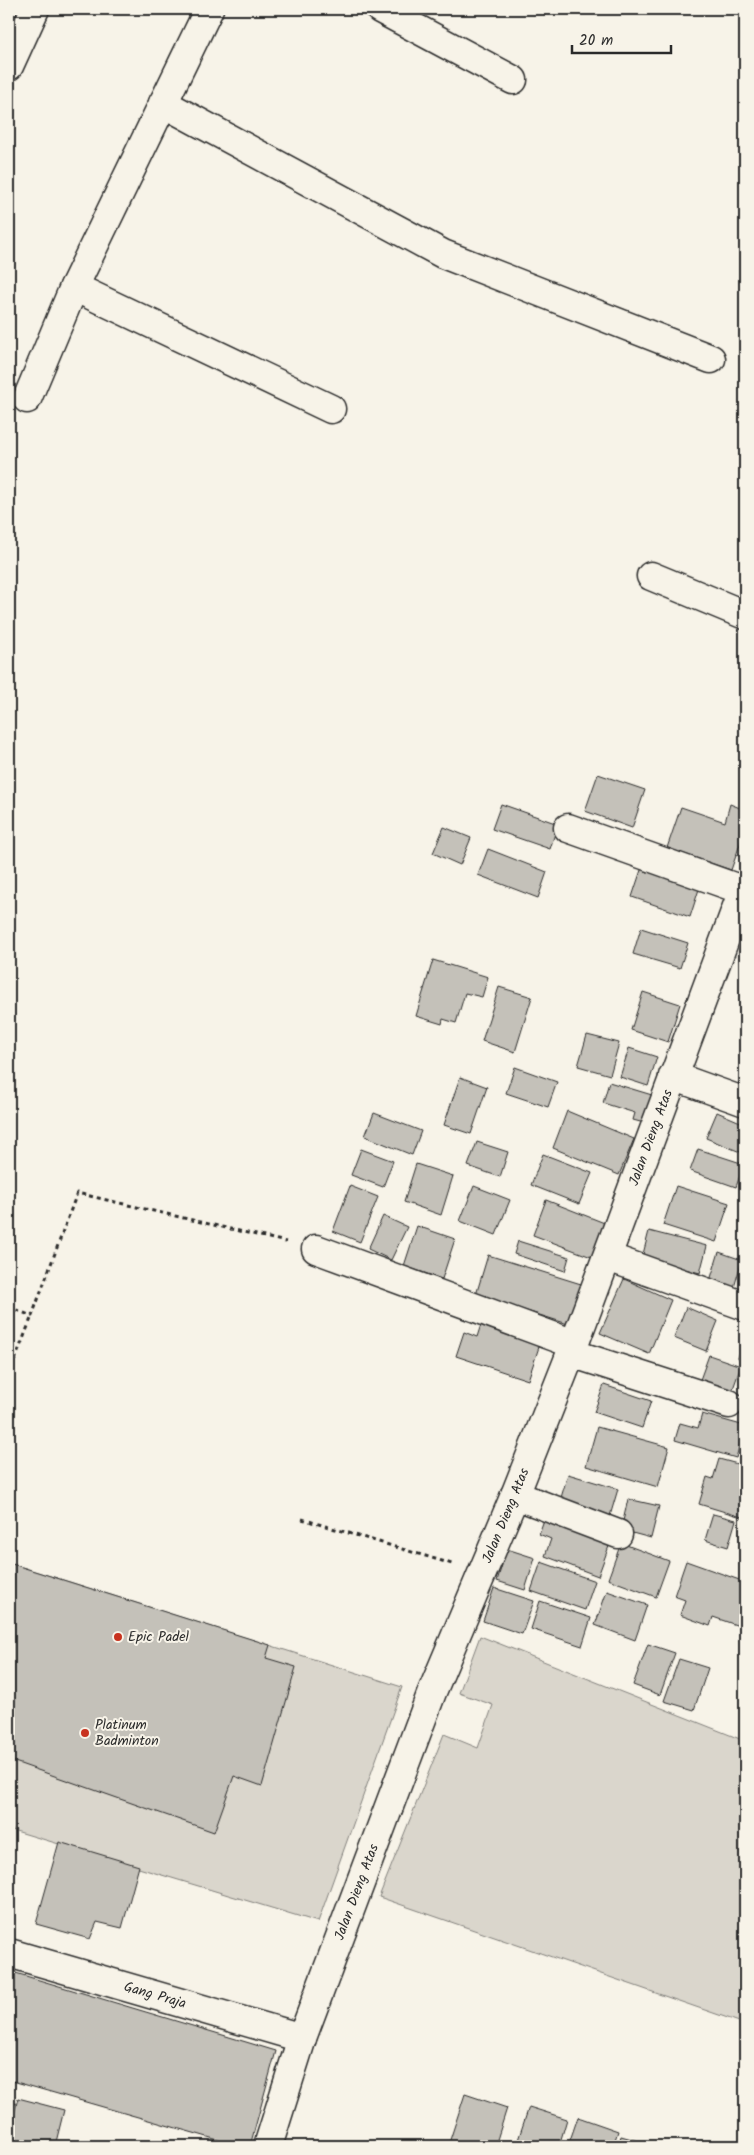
<svg xmlns="http://www.w3.org/2000/svg" width="754" height="2155" viewBox="0 0 754 2155" font-family="Kalam,sans-serif">
  <rect width="100%" height="100%" fill="#f7f3e8"/>
  <filter id="ink" filterUnits="userSpaceOnUse"><feTurbulence type="fractalNoise" baseFrequency=".02" numOctaves="2"/><feDisplacementMap in="SourceGraphic" scale="10" xChannelSelector="R" yChannelSelector="G"/><feConvolveMatrix kernelMatrix="1 2 1 2 8 2 1 2 1" color-interpolation-filters="sRGB"/></filter>
  <g filter="url(#ink)">
    <g fill="#dad6cc" stroke="#82807c">
      <polygon points="9,1563 402,1687 318,1922 9,1829"/>
      <polygon points="480,1636 745,1741 745,2024 379,1897 444,1734 478,1748 493,1705 459,1693"/>
    </g>
    <g fill="#c4c1b9" stroke="#2b2b2b">
      <polygon points="598,774 645,790 632,828 585,811"/>
      <polygon points="501,804 558,824 550,849 492,829"/>
      <polygon points="730,804 745,810 745,830 731,870 667,848 681,807 725,822"/>
      <polygon points="444,827 471,838 460,865 433,853"/>
      <polygon points="488,849 547,872 538,898 478,875"/>
      <polygon points="642,867 700,886 690,917 632,897"/>
      <polygon points="641,928 688,943 680,968 633,954"/>
      <polygon points="433,960 488,977 482,997 465,993 456,1023 443,1019 442,1024 416,1016"/>
      <polygon points="499,987 532,997 515,1052 482,1041"/>
      <polygon points="643,992 680,1004 668,1042 631,1030"/>
      <polygon points="587,1035 619,1043 610,1075 578,1066"/>
      <polygon points="629,1048 657,1057 648,1086 620,1077"/>
      <polygon points="515,1067 557,1082 548,1107 506,1093"/>
      <polygon points="460,1077 487,1087 471,1134 444,1125"/>
      <polygon points="609,1082 652,1095 644,1123 633,1120 635,1113 603,1103"/>
      <polygon points="567,1111 634,1139 619,1175 553,1148"/>
      <polygon points="717,1112 745,1124 745,1154 706,1138"/>
      <polygon points="374,1113 421,1131 412,1155 365,1136"/>
      <polygon points="477,1142 508,1152 500,1177 468,1166"/>
      <polygon points="361,1149 393,1161 383,1187 351,1175"/>
      <polygon points="698,1149 744,1164 736,1187 690,1171"/>
      <polygon points="543,1154 592,1173 579,1204 531,1185"/>
      <polygon points="416,1164 453,1176 441,1215 404,1202"/>
      <polygon points="350,1186 378,1197 360,1242 333,1231"/>
      <polygon points="474,1186 510,1200 496,1235 460,1221"/>
      <polygon points="676,1186 729,1203 716,1242 663,1225"/>
      <polygon points="546,1200 607,1224 594,1258 533,1235"/>
      <polygon points="383,1216 407,1227 391,1260 368,1249"/>
      <polygon points="417,1226 455,1239 442,1279 404,1266"/>
      <polygon points="649,1231 707,1246 700,1273 642,1258"/>
      <polygon points="518,1241 569,1257 565,1271 514,1254"/>
      <polygon points="719,1252 742,1260 733,1291 709,1284"/>
      <polygon points="488,1255 581,1284 568,1324 476,1295"/>
      <polygon points="624,1279 671,1300 649,1354 600,1333"/>
      <polygon points="686,1307 718,1321 706,1351 674,1338"/>
      <polygon points="484,1315 543,1335 528,1380 456,1356 464,1332 477,1337"/>
      <polygon points="745,1334 745,1360 738,1358"/>
      <polygon points="709,1355 741,1366 729,1400 697,1388"/>
      <polygon points="604,1385 651,1401 642,1428 594,1412"/>
      <polygon points="702,1414 745,1426 736,1458 675,1440 680,1423 698,1428"/>
      <polygon points="597,1427 669,1447 658,1487 586,1466"/>
      <polygon points="719,1459 745,1466 745,1518 699,1504 707,1477 713,1479"/>
      <polygon points="568,1474 618,1489 610,1516 560,1501"/>
      <polygon points="628,1499 659,1506 651,1538 621,1530"/>
      <polygon points="546,1514 612,1538 598,1576 545,1556 551,1539 539,1534"/>
      <polygon points="713,1514 736,1520 728,1547 705,1540"/>
      <polygon points="621,1543 669,1561 656,1597 608,1579"/>
      <polygon points="507,1549 535,1558 525,1590 497,1581"/>
      <polygon points="686,1561 745,1582 745,1620 742,1627 713,1617 710,1626 680,1615 685,1600 674,1596"/>
      <polygon points="541,1562 595,1581 585,1610 531,1591"/>
      <polygon points="9,1563 270,1645 266,1658 296,1667 262,1786 234,1776 214,1832 9,1760"/>
      <polygon points="494,1588 534,1601 522,1634 483,1621"/>
      <polygon points="607,1591 647,1605 635,1640 595,1625"/>
      <polygon points="540,1601 591,1618 582,1646 531,1629"/>
      <polygon points="648,1644 675,1653 660,1695 633,1685"/>
      <polygon points="679,1659 708,1668 694,1710 664,1701"/>
      <polygon points="59,1842 139,1866 122,1928 97,1922 90,1939 36,1924"/>
      <polygon points="9,1971 276,2051 250,2146 239,2146 9,2080"/>
      <polygon points="465,2094 507,2108 495,2146 448,2146"/>
      <polygon points="18,2098 64,2110 55,2146 18,2146 9,2144 9,2134"/>
      <polygon points="529,2107 567,2119 559,2146 516,2146"/>
      <polygon points="578,2117 618,2131 613,2146 568,2146"/>
      <polygon points="621,2136 657,2146 618,2146"/>
    </g>
    <g fill="none" stroke-linecap="round" stroke-linejoin="round">
      <defs>
        <g id="minor">
          <polyline points="380,9 513,80"/>
          <polyline points="9,66 35,9"/>
          <polyline points="163,103 443,254 711,359"/>
          <polyline points="74,287 331,409"/>
          <polyline points="27,399 74,287 209,9"/>
          <polyline points="651,576 745,615"/>
          <polyline points="568,828 745,891"/>
          <polyline points="673,1076 745,1102"/>
          <polyline points="316,1249 574,1344"/>
          <polyline points="608,1257 745,1306"/>
          <polyline points="571,1353 729,1404"/>
          <polyline points="515,1495 618,1534"/>
          <path id="s1" d="M 9,1953 L 302,2038"/>
          <path id="s2" d="M 268,2146 L 302,2038 L 432,1692 L 515,1495 L 571,1353 L 745,885"/>
        </g>
      </defs>
      <use href="#minor" stroke="#2b2b2b" stroke-width="31"/>
      <g stroke="#2b2b2b" stroke-width="3" stroke-dasharray="4 4" stroke-linecap="butt">
        <polyline points="9,1307 32,1316 77,1193 286,1242"/>
        <polyline points="9,1375 32,1316"/>
        <polyline points="302,1519 452,1564"/>
      </g>
      <use href="#minor" stroke="#f7f3e8" stroke-width="28"/>
    </g>
  </g>
  <g fill="#c8321e" stroke="#f7f3e8" stroke-width="2">
    <circle cx="118" cy="1637" r="5"/>
    <circle cx="85" cy="1733" r="5"/>
  </g>
  <g text-anchor="middle" dominant-baseline="central" stroke-width="4" stroke-linejoin="round" paint-order="stroke">
    <g font-size="14" fill="#2b2b2b" stroke="#f7f3e8">
      <text stroke="none"><textPath href="#s2" startOffset="1079">Jalan Dieng Atas</textPath></text>
      <text stroke="none"><textPath href="#s2" startOffset="674">Jalan Dieng Atas</textPath></text>
      <text stroke="none"><textPath href="#s2" startOffset="269">Jalan Dieng Atas</textPath></text>
      <text stroke="none"><textPath href="#s1" startOffset="152">Gang Praja</textPath></text>
    </g>
    <g font-size="14" fill="#2b2b2b" stroke="#f7f3e8" text-anchor="start">
      <text x="128" y="1637">Epic Padel</text>
      <text x="95" y="1725">Platinum<tspan x="95" dy="16">Badminton</tspan></text>
    </g>
  </g>
  <rect width="754" height="2155" fill="none" stroke="#f7f3e8" stroke-width="30"/>
  <rect x="15" y="15" width="724" height="2125" fill="none" stroke="#2b2b2b" stroke-width="2" filter="url(#ink)"/>
  <path d="M572 45v8h99v-8" fill="none" stroke="#2b2b2b" stroke-width="2.5"/>
  <text x="579" y="45" font-size="15" fill="#2b2b2b" stroke="#f7f3e8" stroke-width="4" paint-order="stroke">20 m</text>
</svg>
